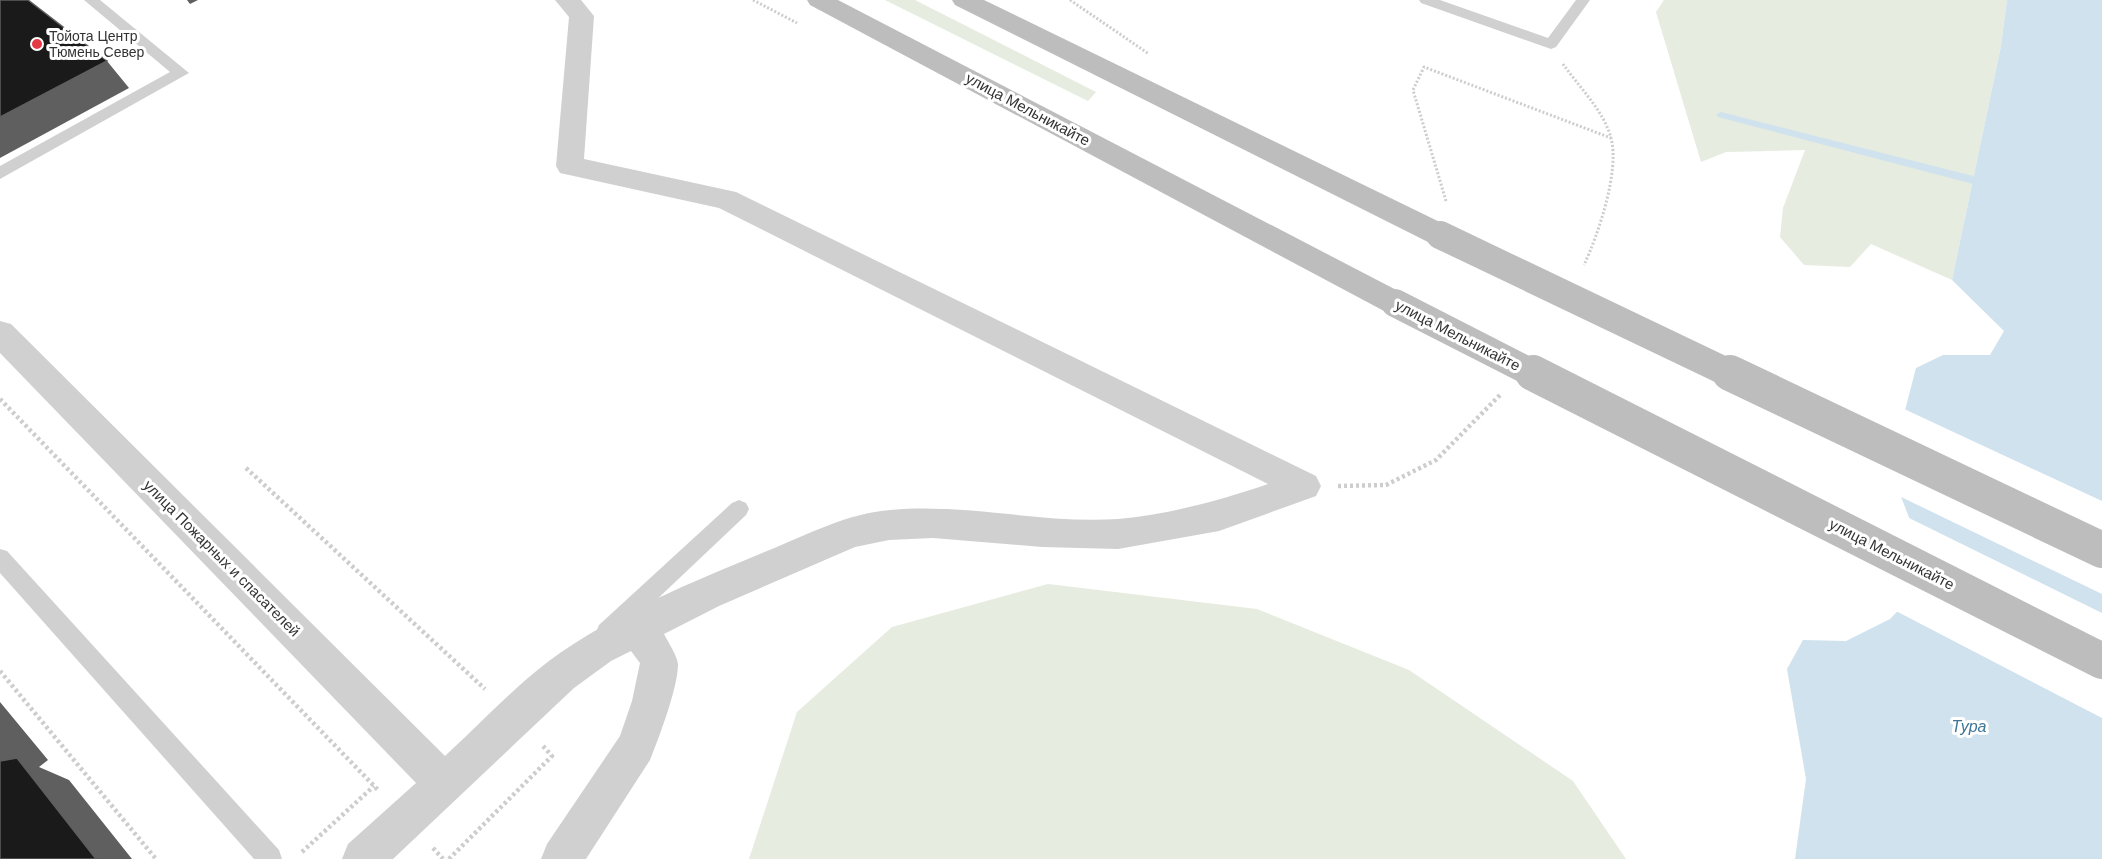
<svg xmlns="http://www.w3.org/2000/svg" width="2102" height="859" viewBox="0 0 2102 859" font-family="Arial,sans-serif">
  <rect width="100%" height="100%" fill="#fff"/>
  <g fill="#e6ecdf">
    <polygon points="885,0 915,0 1096,92 1088,101"/>
    <polygon points="1664,0 2007,0 2001,46 1952,280 1871,244 1850,267 1804,265 1780,237 1783,208 1805,150 1726,152 1701,162 1656,12"/>
    <polygon points="1048,584 1257,609 1409,670 1573,781 1626,859 749,859 797,712 892,627"/>
  </g>
  <polygon fill="#cfe2ee" points="2007,0 2102,0 2102,859 1795,859 1806,779 1787,669 1803,640 1846,641 1890,619 1919,589 1920,546 1890,468 1916,368 1943,355 1990,355 2004,331 1952,280 2001,46"/>
  <g fill="#fff">
    <polygon points="1902,408 2102,501 2102,594 1897,495 1887,467"/>
    <polygon points="1905,516 2102,613 2102,718 1894,610 1916,587 1917,547"/>
  </g>
  <g fill="none" stroke-linecap="round" stroke-linejoin="round">
    <polygon fill="#cfe2ee" fill-rule="evenodd" points="1721,112 1973,176 1978,180 1973,184 1718,117 1716,115"/>
    <g stroke="#cdcdcd" stroke-width="3" stroke-dasharray="2 2" stroke-linecap="butt">
      <polyline points="753,0 797,23"/>
      <polyline points="1070,0 1149,54"/>
      <path d="M 1563,64 C 1579,87 1604,111 1611,138 C 1620,171 1598,235 1584,265"/>
      <polyline points="1446,201 1413,90 1424,67 1611,138"/>
    </g>
    <g stroke="#cdcdcd" stroke-width="4.5" stroke-dasharray="3 3" stroke-linecap="butt">
      <polyline points="0,399 379,791"/>
      <polyline points="246,468 485,689"/>
      <polyline points="1338,486 1386,485 1436,460 1501,394"/>
      <polyline points="0,671 156,859"/>
      <polyline points="433,848 443,859"/>
      <polyline points="302,852 374,786"/>
      <polyline points="449,859 552,756 542,745"/>
    </g>
    <g fill="#d0d0d0" fill-rule="evenodd">
      <polygon points="84,0 100,0 189,73 0,179 0,166 170,72"/>
      <polygon points="1419,0 1440,0 1548,38 1576,0 1590,0 1556,47 1551,49 1421,3"/>
      <polygon points="739,500 746,503 749,509 746,515 615,639 607,642 599,639 596,632 599,625 732,503"/>
      <polygon points="0,549 7,551 279,850 282,859 254,859 0,573"/>
    </g>
    <path fill="#d0d0d0" fill-rule="evenodd" d="M 555,0 L 581,0 L 594,16 L 584,159 L 736,192 L 1316,476 L 1321,486 L 1316,496 L 1219,531 L 1118,549 L 1042,547 L 933,538 L 889,540 L 855,547 L 719,606 L 664,634 C 668,642 677,655 678,664 C 678,688 659,737 650,760 L 586,859 L 541,859 L 547,844 L 620,736 L 632,701 L 640,663 L 631,651 L 611,661 L 574,688 L 393,859 L 342,859 L 348,844 L 416,783 L 0,353 L 0,321 L 11,324 L 445,756 C 479,725 512,689 549,661 C 614,613 693,582 767,551 C 807,535 847,513 891,510 C 967,503 1042,524 1118,519 C 1167,515 1221,500 1268,484 L 719,208 L 560,173 L 556,166 L 569,17 Z"/>
    <g fill="#bdbdbd" fill-rule="evenodd">
      <polygon points="807,0 838,0 1406,295 1410,303 1406,311 1395,315 1384,311 810,5"/>
      <polygon points="952,0 984,0 1450,227 1455,235 1450,243 1440,246 1430,243 955,5"/>
    </g>
    <g stroke="#bdbdbd" stroke-width="28">
      <polyline points="1440,235 1733,375"/>
      <polyline points="1395,303 1536,375"/>
    </g>
    <g stroke="#bdbdbd" stroke-width="36">
      <polyline points="1533,373 2102,661"/>
      <polyline points="1730,373 2102,550"/>
    </g>
  </g>
  <g fill="#5f5f5f">
    <polygon points="187,0 198,0 190,4"/>
    <polygon points="107,61 129,88 0,158 0,117"/>
    <polygon points="0,702 48,760 39,767 69,780 132,859 96,859 0,764"/>
  </g>
  <g fill="#1a1a1a" stroke="#5f5f5f" stroke-width="1.5">
    <polygon points="0,0 28,0 107,61 0,117"/>
    <polygon points="17,758 96,859 0,859 0,761"/>
  </g>
  <circle fill="#e63946" stroke="#fff" stroke-width="2" cx="37" cy="44" r="6"/>
  <g text-anchor="middle" dominant-baseline="central" stroke-width="6" stroke-linejoin="round" paint-order="stroke">
    <g font-size="14" fill="#333" stroke="#fff" text-anchor="start">
      <text x="49" y="36">Тойота Центр<tspan x="49" dy="16">Тюмень Север</tspan></text>
    </g>
    <g font-size="15" fill="#333" stroke="#fff">
      <text transform="translate(1028 109) rotate(28)">улица Мельникайте</text>
      <text transform="translate(1458 335) rotate(27)">улица Мельникайте</text>
      <text transform="translate(1892 554) rotate(27)">улица Мельникайте</text>
      <text transform="translate(222 558) rotate(45)">улица Пожарных и спасателей</text>
    </g>
    <g font-size="16" font-style="italic" fill="#3f7597" stroke="#fff">
      <text x="1969" y="726">Тура</text>
    </g>
  </g>
</svg>
